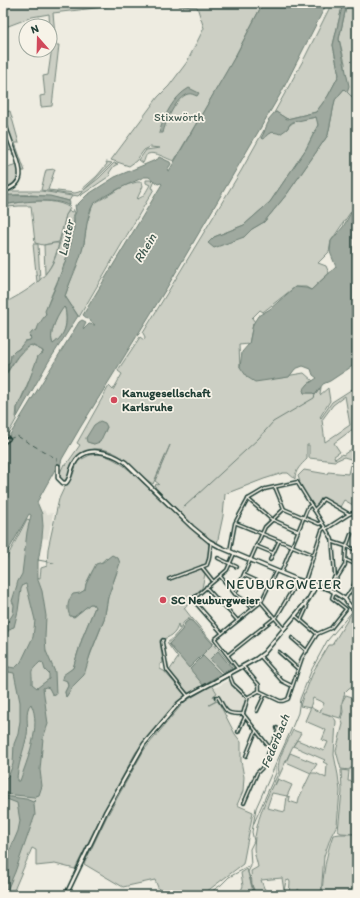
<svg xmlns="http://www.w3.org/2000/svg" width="360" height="898" viewBox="0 0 360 898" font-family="Itim,sans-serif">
  <rect width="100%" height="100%" fill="#eeece1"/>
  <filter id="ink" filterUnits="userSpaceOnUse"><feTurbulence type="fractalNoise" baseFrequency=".025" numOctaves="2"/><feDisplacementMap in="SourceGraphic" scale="8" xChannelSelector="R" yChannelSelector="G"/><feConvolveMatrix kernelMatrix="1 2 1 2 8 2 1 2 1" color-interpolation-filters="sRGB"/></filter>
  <g filter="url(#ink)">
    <g fill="#ddddd2">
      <polygon points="44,510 46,514 53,513 48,539 42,538 43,526 41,512"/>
      <polygon points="230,680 233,686 246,698 243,710 241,713 229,712 214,688"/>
    </g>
    <g fill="#cccfc4" stroke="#76867c" fill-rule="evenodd">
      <polygon points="3,3 138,3 53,13 56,45 59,45 52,106 41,107 40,96 45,95 43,76 48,75 51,54 49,14 32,17 3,28"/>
      <path d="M 179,3 L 263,3 L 229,68 L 174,161 C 167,159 155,151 148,154 C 145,155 145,160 143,163 L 139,160 L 146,150 L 160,148 L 150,147 L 144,150 L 136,161 L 129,166 L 111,160 L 158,97 L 169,86 L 187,62 L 204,28 L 197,7 L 179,6 Z"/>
      <polygon points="332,3 343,3 333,45 339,75 328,96 316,112 287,119 276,112 274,113 305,57"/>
      <path d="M 347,3 L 354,3 L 354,23 L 357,15 L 357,201 L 354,204 L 354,207 L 331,241 L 329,252 L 318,263 L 326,266 L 329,273 L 311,290 L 306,287 L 295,287 L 263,312 L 260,310 L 252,318 L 255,322 L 253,324 L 249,344 L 239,345 L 240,367 L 255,381 L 304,373 L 313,381 L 308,384 L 304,393 L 313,393 L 316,394 L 321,387 L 320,395 L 328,388 L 330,401 L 320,417 L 321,418 L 332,402 L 357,386 L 357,388 L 351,392 L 356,421 L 357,421 L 357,431 L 353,429 L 334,443 L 340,452 L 334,456 L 335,459 L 342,454 L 343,455 L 357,445 L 357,461 L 344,457 L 335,461 L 309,458 L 309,445 L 307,445 L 307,459 C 301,465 295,470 295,479 L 288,473 L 283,473 L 264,479 L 225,494 L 223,516 L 217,544 L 207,538 L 206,534 L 202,534 L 155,487 L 156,484 L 158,485 L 159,484 L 155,481 L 170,445 L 153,484 C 149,482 145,478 141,475 C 128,462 116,449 97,449 C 90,449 82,452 77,457 C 70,464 71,475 64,481 L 60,478 L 60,473 L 64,464 L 66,465 L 80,445 L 77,443 L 109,386 L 113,390 L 122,374 L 118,371 L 120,367 L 140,337 L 144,340 L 145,337 L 143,333 L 241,171 L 264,130 L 264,134 L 287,129 C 292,119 306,119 317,117 L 318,125 L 306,149 L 270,202 L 244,225 L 214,237 L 244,237 L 252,229 L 264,222 L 287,194 L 328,135 L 335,100 L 344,89 L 346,91 L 345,63 L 339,39 ZM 345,396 L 350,425 L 325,442 L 322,420 L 333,405 ZM 107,427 L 105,432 L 94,444 L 88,442 L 86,438 L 89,434 Z"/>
      <polygon points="3,108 5,112 10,111 19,143 15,143 25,171 21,171 20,164 3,118"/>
      <path d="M 3,122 C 8,137 22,162 19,177 C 18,182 15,184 11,187 L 11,186 L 7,188 L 3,179 L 3,167 L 4,169 L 17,165 L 11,150 L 3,153 Z"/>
      <polygon points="106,162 112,163 78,196 41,190 46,170 55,169 48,190 75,193 79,192 97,176 107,164"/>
      <polygon points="114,163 118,164 114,166 109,173 111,175 80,196 84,190 99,178"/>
      <path d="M 146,180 L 151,180 L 154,183 L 152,188 L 154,189 L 79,317 L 65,296 L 84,244 L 86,226 L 93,204 L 126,185 L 137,182 L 142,182 L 143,186 L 137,199 C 145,197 146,191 150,185 L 146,183 Z"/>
      <path d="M 8,191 L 41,191 L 72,196 L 69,201 C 53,196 18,192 3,197 L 3,193 Z"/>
      <path d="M 28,201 C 43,201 59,200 70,208 L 66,215 L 59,242 L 43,245 L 35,243 L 31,206 L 19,206 L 7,207 L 5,210 L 3,211 L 3,205 Z"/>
      <path d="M 73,209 L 75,213 L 73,216 C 77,240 58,279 49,301 C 47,306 46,312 45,316 C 43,321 38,324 38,330 L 34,331 L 30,340 C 23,343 18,350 11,355 L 10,362 L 3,368 L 3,304 C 26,291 49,280 57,252 C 61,240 63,227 66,215 L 69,211 L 72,212 Z"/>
      <path d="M 55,243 L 59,243 C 56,255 53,265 45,274 L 44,245 Z"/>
      <polygon points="33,244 38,244 40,280 37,282"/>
      <path d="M 63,307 L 65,308 C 68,323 66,335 53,344 C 48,334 57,316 63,307 Z"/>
      <polygon points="30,345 42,350 43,353 40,355 17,408 16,417 17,418 7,436 3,439 3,379 18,356"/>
      <path d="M 99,454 C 118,458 131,471 145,485 L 148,485 L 151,488 L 150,490 L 201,538 L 202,537 L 209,542 L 209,557 L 207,564 L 172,576 L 173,579 L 201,569 L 205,574 L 202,588 L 192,597 L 192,601 L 184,608 L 191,617 L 184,622 L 179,629 L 178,624 C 176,635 170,637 160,640 L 163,663 L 160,664 L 160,669 L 164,671 L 186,696 L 178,701 L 136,752 L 103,813 L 75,869 L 55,864 L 36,866 L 36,850 L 32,848 L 12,895 L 3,895 L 3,565 L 27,519 L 30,520 L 26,544 L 35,577 L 40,578 L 41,568 L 47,566 L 48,549 L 59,499 L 65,486 L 72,477 L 78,461 L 90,455 ZM 106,558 L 118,569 L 108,597 L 104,620 L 87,663 L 66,697 L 65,692 L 68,686 L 67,681 L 67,673 L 73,668 L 83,636 L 95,607 L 93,604 L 90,604 L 74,617 L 80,593 L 85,590 L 86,584 L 93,570 Z"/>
      <polygon points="350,465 357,470 357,494 353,505 344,500 340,507 322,498 318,505 314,509 298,483 300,482 298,476 304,470 327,474 328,472 348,474"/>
      <path d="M 353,611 L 356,612 L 351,622 L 353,623 L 354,619 L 357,621 L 357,684 L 349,688 L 344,693 L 345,694 C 340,702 344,710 340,718 L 320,712 L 324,703 L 313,698 L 310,708 L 300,706 L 304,693 L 305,693 L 314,670 L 329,645 L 332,645 Z"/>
      <path d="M 192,618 L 234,668 L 189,694 L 169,671 L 178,658 L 167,643 C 177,636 182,624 192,618 Z"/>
      <polygon points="212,685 217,693 213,696 216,701 209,705 217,701 219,703 235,734 241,742 241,761 244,777 243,791 237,805 253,812 243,864 206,892 195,895 161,895 155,880 123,887 84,864 107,816 144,750 184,702"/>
      <polygon points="357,694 357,769 350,768 350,770 341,769 336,751 343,724 341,719 343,712 342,702 346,695 352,697 353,695"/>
      <path d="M 311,707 C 318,714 333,713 336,721 L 334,755 L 338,775 L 340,791 L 337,825 L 331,836 L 324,856 L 321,895 L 305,895 L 298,889 L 297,895 L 289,895 L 290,882 L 289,880 L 286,881 L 284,891 L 282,878 L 261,880 L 264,888 L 269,895 L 256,895 L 252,885 L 251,871 L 258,867 C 257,861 254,854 254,848 C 255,821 267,796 279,772 C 275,762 288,741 293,730 L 301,733 L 292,748 L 275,785 L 278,779 L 292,785 L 287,796 L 290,797 L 289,801 L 298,804 L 299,798 L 311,773 L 286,762 L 290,753 L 317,764 L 311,773 L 316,773 L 326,778 L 327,764 L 323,762 L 325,760 L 293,746 L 297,740 L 324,751 L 328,742 L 322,740 L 326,730 L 305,721 ZM 272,793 L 287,796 L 285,812 L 267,808 Z"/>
      <polygon points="341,770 349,771 348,781 357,782 357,834 341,833 338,831 342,792"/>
      <path d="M 340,834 L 357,834 L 357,895 L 322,895 C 323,874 326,855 333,835 Z"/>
      <polygon points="247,869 254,895 239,895 243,886 241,873"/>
    </g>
    <g fill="#9fa99f" stroke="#6c7e74" fill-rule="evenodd">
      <path d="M 263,3 L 327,3 L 281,93 L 166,289 L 80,428 L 62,459 L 60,466 L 57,466 L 37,502 L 42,514 L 43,526 L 42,538 L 38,562 L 38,580 L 42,591 L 46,616 L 45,638 L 46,651 L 55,672 L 56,695 L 52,694 L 49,688 L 46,687 L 43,688 L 48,724 L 43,738 L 40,770 L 42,786 L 39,795 L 36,796 L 35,798 L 34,797 L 5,794 L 3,793 L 4,780 L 9,775 L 13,764 L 14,744 L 18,734 L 20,721 L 20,702 L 14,673 L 3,671 L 3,666 L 15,668 L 21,662 L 33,637 L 35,620 L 26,584 L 23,585 L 21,589 L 18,611 L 14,627 L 11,628 L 3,637 L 3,629 L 13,614 L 14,605 L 12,601 L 17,585 L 17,583 L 22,574 L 27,532 L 31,515 L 29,514 L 3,560 L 3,447 L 9,441 L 8,438 L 79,322 L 82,320 L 86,322 L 83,328 L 84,329 L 89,324 L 95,325 L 83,315 L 162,184 L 161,183 L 158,184 L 149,177 L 144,177 C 134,182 98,197 93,205 C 87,214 86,233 84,243 C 80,262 71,278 65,296 L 78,316 L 49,361 L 17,417 L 17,408 L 26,389 L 38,356 L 43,353 L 43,351 L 32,345 C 21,347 8,370 3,379 L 3,368 L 10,362 L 11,355 L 15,351 L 19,349 L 25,341 L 30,340 L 31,338 L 29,336 L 32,332 L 37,330 C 38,324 43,319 46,314 L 45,311 C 55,288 77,241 74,216 L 76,212 L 75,205 L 77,205 L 87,195 L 115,177 L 158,159 L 159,157 L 170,162 L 171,164 L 167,170 L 169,171 L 236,55 ZM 64,307 L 65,308 C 68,323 66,335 53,344 C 48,334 57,316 64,307 ZM 40,662 L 43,663 L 45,670 L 49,674 L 49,679 L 37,688 L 32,684 C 33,668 28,674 40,662 ZM 31,704 C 42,726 27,760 20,781 L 17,781 C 17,766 24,750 27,735 C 29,726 24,710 31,704 Z"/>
      <path d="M 343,3 L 347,3 L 339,39 L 349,86 L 347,92 L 344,89 L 335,100 L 328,135 L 287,194 L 264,222 L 252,229 L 244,237 L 214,248 L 208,243 L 214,237 L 244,225 L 270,202 L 306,149 L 318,125 L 316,117 L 293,122 L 290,124 L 287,129 L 280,134 C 273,131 268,132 264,139 L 261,138 C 265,133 265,127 269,121 L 268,120 L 274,113 L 276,112 L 287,119 L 316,112 L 328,96 L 339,75 L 333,45 Z"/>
      <path d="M 189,88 L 199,93 L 197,96 C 194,95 191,93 188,94 C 176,97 165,123 163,133 L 159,133 C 164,116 173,97 189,88 Z"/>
      <path d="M 7,195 L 50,196 L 69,201 L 70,203 L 69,206 C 57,197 18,202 3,205 L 3,197 Z"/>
      <polygon points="357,202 357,363 330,381 323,384 315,395 313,393 304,393 303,390 308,384 317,378 313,375 311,369 303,366 295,369 289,377 255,382 247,377 240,367 242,352 249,344 253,324 258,316 270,309 295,287 306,288 311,290 336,267 330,252 331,241 343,227"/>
      <polygon points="100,421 105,423 107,427 100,442 94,444 87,442 86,438 94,425"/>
      <path d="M 112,555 L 118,558 L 120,563 L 108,597 L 104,620 L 91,652 L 84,675 L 74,685 L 66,697 L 65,692 L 68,686 L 67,681 L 62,679 L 63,675 L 73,668 L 83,636 L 95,607 L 93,604 L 90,604 L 74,617 L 70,616 C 66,608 68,600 73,594 L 80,593 L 85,590 L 86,584 L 96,564 L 103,562 Z"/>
      <polygon points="189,620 192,621 213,644 189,668 169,644 182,630 185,623"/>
      <polygon points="218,651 232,668 223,673 210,659"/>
      <polygon points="203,656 221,674 203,685 190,669"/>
      <polygon points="4,796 26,799 33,802 35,800 35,801 34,804 35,815 15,872 5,895 3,895 3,866 18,831 20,821 17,803 4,798"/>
    </g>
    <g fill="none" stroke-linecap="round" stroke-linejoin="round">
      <g stroke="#6c7e74" stroke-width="1">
        <polyline points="347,92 351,96 356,98"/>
        <polyline points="184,507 258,439 273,422 314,398 315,395"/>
        <polyline points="38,560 54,563"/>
        <polyline points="254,823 276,773 276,767"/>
        <polyline points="206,895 221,885 229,877 250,866"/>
        <polyline points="255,895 248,872 251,866 250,849 254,841 252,832 256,808 291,730 298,713 300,699 312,669 327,641 357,606"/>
      </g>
      <polyline stroke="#3f584f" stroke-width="1" stroke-dasharray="5 4" stroke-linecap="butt" points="9,439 17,436 57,459 58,466"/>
      <defs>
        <g id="street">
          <polyline points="275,487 284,509 319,524 322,523"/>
          <polyline points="248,499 271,519 298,531"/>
          <polyline points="314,510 319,505 323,499 349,514"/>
          <polyline points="236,523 314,555"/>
          <polyline points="326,529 349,514 357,512"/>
          <polyline points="333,542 357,550"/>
          <polyline points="256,546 273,553"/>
          <polyline points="230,550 235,523 248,499 265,489 297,482 332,539 335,576 329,589"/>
          <polyline points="218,558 237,567"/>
          <polyline points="270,560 279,541"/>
          <polyline points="346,560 357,565"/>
          <polyline points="202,567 213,581"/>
          <polyline points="281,573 308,507 311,505"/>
          <polyline points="244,575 257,581"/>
          <polyline points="220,576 235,594 245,601 252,608"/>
          <polyline points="334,578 337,578 345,565 346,548 351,534"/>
          <polyline points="169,579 207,565 209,559 211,542"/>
          <polyline points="305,581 322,530 325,528"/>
          <polyline points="206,587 221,604 229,611 237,620"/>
          <polyline points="235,594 265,527 284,509"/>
          <polyline points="345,599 353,587 357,576"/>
          <polyline points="261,602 284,629"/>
          <polyline points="296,616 317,634"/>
          <polyline points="301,620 307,607 305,604"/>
          <polyline points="222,633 194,601 193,599 227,570 234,554"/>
          <polyline points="292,638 307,651"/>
          <polyline points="163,640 162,642 167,670 188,696"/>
          <polyline points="279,652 298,669"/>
          <polyline points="228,655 277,616 298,580"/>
          <polyline points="260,656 282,681 292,686"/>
          <polyline points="243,666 259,685 259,690"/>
          <polyline points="238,669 215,639 261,602 276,571"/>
          <polyline points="229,674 233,684 247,697"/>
          <polyline points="259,691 280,701 283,701 288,699 302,658 317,634 331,628 346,609 332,598 334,592"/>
          <path d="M 216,697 L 218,697 C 227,712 224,714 243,714 L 248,697 L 259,691"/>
          <polyline points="257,711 265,694"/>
          <polyline points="243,714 269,747 271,747"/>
          <polyline points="238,732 245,717"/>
          <polyline points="246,756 256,731"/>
          <polyline points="244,803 257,773 262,768 278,731 277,728"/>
        </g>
        <g id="secondary">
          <path d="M 3,120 C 7,130 10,140 14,150 C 21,169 27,184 3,191"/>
          <polyline points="3,442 8,439"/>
          <path d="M 58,466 L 58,478 L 63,483 L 66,483 C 71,478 70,472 73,466 C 83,443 110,452 125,462 L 192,527 L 209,541 L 222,548 L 298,580 L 329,589 L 345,599 L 350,606 L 357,611"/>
          <polyline points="216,681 256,659 264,653 308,600 316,586"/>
          <polyline points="66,895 106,811 144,744 178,704 188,696 229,674"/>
        </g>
      </defs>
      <use href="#street" stroke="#1f3d34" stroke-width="4.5"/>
      <use href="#secondary" stroke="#1f3d34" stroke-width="5.5"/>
      <use href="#street" stroke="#f7f3e8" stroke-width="1.5"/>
      <use href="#secondary" stroke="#f7f3e8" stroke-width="2.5"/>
    </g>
  </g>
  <g fill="#d1495b" stroke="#f7f3e8" stroke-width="1.5">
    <circle cx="114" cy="400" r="4"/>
    <circle cx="163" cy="600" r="4"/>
  </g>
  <g text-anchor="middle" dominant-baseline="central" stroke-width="3.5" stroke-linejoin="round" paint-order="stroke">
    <g font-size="12" fill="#425a51" stroke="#f7f3e8">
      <text x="179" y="117">Stixwörth</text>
    </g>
    <g font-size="12" font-weight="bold" fill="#1f3d34" stroke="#f7f3e8" text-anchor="start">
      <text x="122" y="393">Kanugesellschaft<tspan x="122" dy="14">Karlsruhe</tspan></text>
      <text x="171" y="600">SC Neuburgweier</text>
    </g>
    <g font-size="13" font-style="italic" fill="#3f584f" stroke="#f7f3e8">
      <text transform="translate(66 238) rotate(-78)">Lauter</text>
      <text transform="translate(145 248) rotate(-59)">Rhein</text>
      <text transform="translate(275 741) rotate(-68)">Federbach</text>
    </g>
    <g font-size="14" letter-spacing="1" fill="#1f3d34" stroke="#f7f3e8">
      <text x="284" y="584">NEUBURGWEIER</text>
    </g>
  </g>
  <rect width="360" height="898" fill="none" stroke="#f7f3e8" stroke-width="16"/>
  <rect x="8" y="8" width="344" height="882" fill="none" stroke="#1f3d34" stroke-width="1.5" filter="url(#ink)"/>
  <g transform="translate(38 38) rotate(340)"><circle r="19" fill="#f7f3e8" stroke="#a1aaa0"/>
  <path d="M0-3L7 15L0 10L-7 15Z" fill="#d1495b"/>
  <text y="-6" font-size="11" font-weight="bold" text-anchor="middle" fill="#1f3d34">N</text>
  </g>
</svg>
